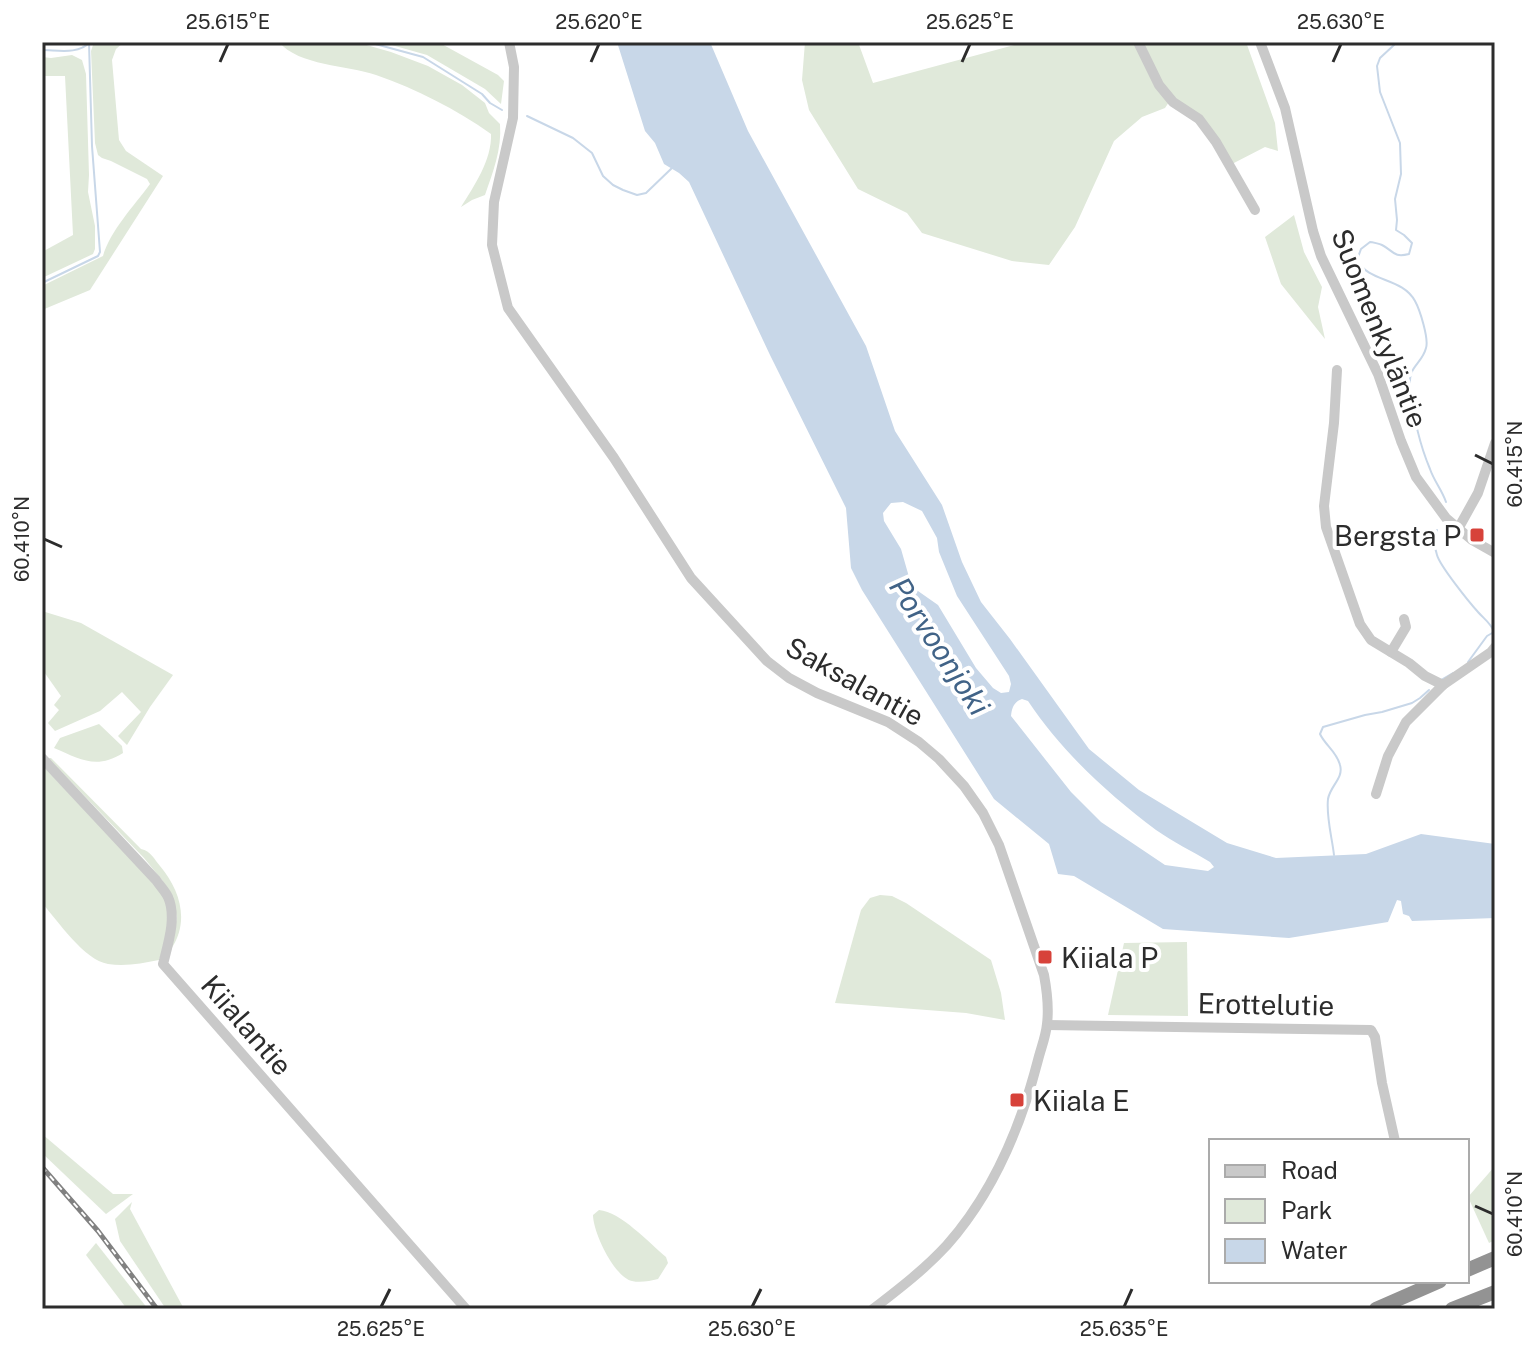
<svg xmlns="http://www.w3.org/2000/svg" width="1537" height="1351" viewBox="0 0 1537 1351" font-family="'Public Sans',sans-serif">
  <rect width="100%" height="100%" fill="#fff"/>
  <g fill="#e0e9da">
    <path d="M 94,42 L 124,42 L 116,49 L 112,60 L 119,140 L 126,151 L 163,176 L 90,290 L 42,310 L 42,286 L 103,256 C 110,231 134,206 150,184 L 147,179 L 111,161 L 102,158 L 98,155 L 95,143 L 91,51 Z"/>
    <path d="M 279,42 L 356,42 L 391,52 L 428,66 L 462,85 L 485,103 L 489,113 L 500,124 C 502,149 493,172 485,195 L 472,200 L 461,207 C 474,186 492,160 491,134 C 456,109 416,89 376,75 C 347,65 299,66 279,42 Z"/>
    <polygon points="381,42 438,42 498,75 504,81 501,104 485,89 427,55"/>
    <polygon points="805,42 858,42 873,83 1025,42 1134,42 1169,102 1165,108 1142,117 1114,141 1075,227 1049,265 1012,261 922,233 907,213 858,189 809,110 802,80"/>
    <polygon points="1141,42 1246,42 1275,123 1278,151 1265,147 1232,164 1159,81"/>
    <polygon points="72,55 82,60 86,74 89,175 88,192 95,226 95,249 93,254 42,278 42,252 73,235 65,76 42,76 42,57 51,58"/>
    <polygon points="1294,215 1304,252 1322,287 1318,307 1325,339 1281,284 1265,237"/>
    <polygon points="42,611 81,623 173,675 150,707 127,745 118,736 141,712 122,692 100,711 55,731 48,723 59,710 54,705 61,696 42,669"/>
    <path d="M 99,724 L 122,746 L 123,753 C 96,770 80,759 54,748 L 60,738 Z"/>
    <path d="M 48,758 L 51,758 L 141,849 C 151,851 154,859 160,866 C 180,890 190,921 171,949 L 177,917 L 172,898 L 162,880 L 144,858 Z"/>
    <path d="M 42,765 L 154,883 C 157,888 163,894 165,900 C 173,918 166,943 159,960 C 142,963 126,967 108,964 C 84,960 58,921 42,903 Z"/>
    <polygon points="880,895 892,896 906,903 991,960 1001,993 1005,1020 966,1013 835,1003 861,910 870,898"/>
    <polygon points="1187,942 1188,1016 1108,1015 1124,943"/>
    <polygon points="42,1134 113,1194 133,1194 106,1214 42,1153"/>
    <polygon points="1495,1166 1495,1240 1489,1243 1468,1197"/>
    <polygon points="132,1202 130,1209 184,1309 166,1309 120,1241 115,1219"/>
    <path d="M 599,1210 C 621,1212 648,1242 666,1257 L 668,1263 L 658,1279 C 650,1281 640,1283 632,1281 C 614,1277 593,1232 593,1215 Z"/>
    <polygon points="96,1243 148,1309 127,1309 86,1255"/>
  </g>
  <path fill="#c8d7e8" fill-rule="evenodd" d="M 617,42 L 710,42 L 748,131 L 866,346 L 895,431 L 942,505 L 962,562 L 981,602 L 1010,639 L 1089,749 L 1139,790 L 1227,843 L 1276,858 L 1366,854 L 1421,834 L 1495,844 L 1495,918 L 1412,921 L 1409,916 L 1403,914 L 1401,901 L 1397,900 L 1388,922 L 1289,938 L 1163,929 L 1074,876 L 1058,874 L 1049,844 L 994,799 L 862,590 L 851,568 L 846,508 L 770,355 L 689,182 L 679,173 L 664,164 L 655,143 L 645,131 ZM 903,502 L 922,511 L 937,538 L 939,552 L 957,596 L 1009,676 L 1011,684 L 1009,692 L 1001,693 L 993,688 L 976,668 L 938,605 L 918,591 L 911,584 L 901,549 L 884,521 L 883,513 L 891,503 ZM 1022,699 L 1028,701 C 1061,751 1108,794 1156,830 C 1173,842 1192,851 1210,862 L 1214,867 L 1208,871 L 1165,865 L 1101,822 L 1071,792 L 1011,716 C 1012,707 1014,702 1022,699 Z"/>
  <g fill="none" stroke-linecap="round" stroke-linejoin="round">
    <g stroke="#c8d7e8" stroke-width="2">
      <polyline points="368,42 423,57 482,94 490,103 502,110"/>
      <path d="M 1394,42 L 1394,45 L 1380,58 L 1377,66 L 1380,92 L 1400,143 L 1401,174 L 1395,199 L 1397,220 L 1396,230 L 1404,235 L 1412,243 L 1409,254 C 1393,258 1394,251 1382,245 C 1380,244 1372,242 1370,242 L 1361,249 L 1357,260 C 1369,283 1402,277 1415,301 C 1420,310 1429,339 1426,348 C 1422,364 1408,366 1410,386 C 1413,414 1419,443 1430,469 C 1434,481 1442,490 1446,502"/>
      <path d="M 42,50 C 58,50 78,55 90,42"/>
      <polyline points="527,116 573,138 592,153 603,176 613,185 623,190 637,195 646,193 673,167"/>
      <polyline points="42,283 98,256 100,252 92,146 89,43"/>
      <path d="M 1437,530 C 1435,538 1434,547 1437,555 C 1440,566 1469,602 1478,612 C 1484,619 1491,623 1494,632 L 1487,636 L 1468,662"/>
      <polyline points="1441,680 1453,673"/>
      <path d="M 1334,855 C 1332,837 1326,817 1328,799 C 1330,786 1344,778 1340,765 C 1337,752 1325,745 1320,734 L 1323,727 L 1365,715 L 1382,712 L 1412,703 L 1420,698 L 1429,690"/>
    </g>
    <g stroke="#c9c9c9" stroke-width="10">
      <path d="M 509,42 L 514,67 L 513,118 L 494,202 L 492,245 L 508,308 L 614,458 L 691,578 L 767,661 L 789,678 L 817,693 L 888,722 L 919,742 L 939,759 L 964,786 L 983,813 L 999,845 L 1044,975 C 1047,991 1049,1008 1047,1024 C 1046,1036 1041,1048 1038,1060 C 1021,1126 993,1193 947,1245 C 925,1269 899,1289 873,1309"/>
      <polyline points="1138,42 1159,85 1173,102 1199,119 1216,142 1255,210"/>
      <polyline points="1260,42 1285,108 1313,231 1321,256 1378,374 1401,441 1416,477 1446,518 1472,540 1495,553"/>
      <polyline points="1337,370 1334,423 1324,506 1326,527 1360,624 1371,640 1409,663 1425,676 1443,685"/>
      <polyline points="1458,529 1478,493 1495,443"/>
      <polyline points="1391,652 1406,627 1404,619"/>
      <path d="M 42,758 L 156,880 C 160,886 165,891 168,897 C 177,917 168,944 163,964 L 466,1309"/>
      <polyline points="1376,794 1388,756 1406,722 1443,685 1491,652 1495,647"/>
      <polyline points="1047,1025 1371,1030 1375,1037 1382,1083 1395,1141"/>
    </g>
    <g stroke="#939393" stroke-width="14">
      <polyline points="1467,1270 1495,1258"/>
      <polyline points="1376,1309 1440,1281"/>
      <polyline points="1452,1309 1495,1292"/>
    </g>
    <defs>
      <polyline id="rail" points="42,1167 98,1231 157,1309"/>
    </defs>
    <use href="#rail" stroke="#818181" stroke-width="5"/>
    <use href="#rail" stroke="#fff" stroke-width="2" stroke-dasharray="6" stroke-linecap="butt"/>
  </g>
  <path fill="none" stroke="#2c2c2c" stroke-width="3" d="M 220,62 L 228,44M 591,62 L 599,44M 962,62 L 970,44M 1333,62 L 1341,44M 1475,455 L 1493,464M 44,539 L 62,547M 1475,1206 L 1493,1214M 381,1307 L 390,1289M 752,1307 L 761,1289M 1124,1307 L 1132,1289"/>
  <g fill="#d7423a" stroke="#fff" stroke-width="3">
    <rect x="1469" y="527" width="16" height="16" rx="4"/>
    <rect x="1037" y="949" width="16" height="16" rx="4"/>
    <rect x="1009" y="1092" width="16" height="16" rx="4"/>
  </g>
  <g text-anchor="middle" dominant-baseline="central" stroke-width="8" stroke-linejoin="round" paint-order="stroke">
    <g font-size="28" fill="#2c2c2c" stroke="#fff">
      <text transform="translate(1380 328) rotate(68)">Suomenkyläntie</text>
      <text transform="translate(855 681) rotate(29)">Saksalantie</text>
      <text transform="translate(1266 1004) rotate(1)">Erottelutie</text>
      <text transform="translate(247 1025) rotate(49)">Kiialantie</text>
    </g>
    <g font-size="28" fill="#2c2c2c" stroke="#fff" text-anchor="start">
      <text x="1461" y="535" text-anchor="end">Bergsta P</text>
      <text x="1061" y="957">Kiiala P</text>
      <text x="1033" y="1100">Kiiala E</text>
    </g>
    <g font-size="30" font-style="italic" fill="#416387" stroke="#fff">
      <text transform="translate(940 646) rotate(57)">Porvoonjoki</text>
    </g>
  </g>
  <rect width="1537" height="1351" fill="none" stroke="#ffffff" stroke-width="88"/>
  <rect x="1209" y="1139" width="260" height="144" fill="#ffffff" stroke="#ababab" stroke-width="2"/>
  <rect x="1225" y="1165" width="40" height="12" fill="#c9c9c9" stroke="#ababab" stroke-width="2"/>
  <text x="1281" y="1179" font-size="24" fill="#2c2c2c">Road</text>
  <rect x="1225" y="1199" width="40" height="24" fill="#e0e9da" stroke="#ababab" stroke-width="2"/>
  <text x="1281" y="1219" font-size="24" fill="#2c2c2c">Park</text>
  <rect x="1225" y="1239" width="40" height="24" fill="#c8d7e8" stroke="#ababab" stroke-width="2"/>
  <text x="1281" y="1259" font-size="24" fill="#2c2c2c">Water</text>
  <rect x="44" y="44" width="1449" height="1263" fill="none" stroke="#2c2c2c" stroke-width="3"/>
  <g font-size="20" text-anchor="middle" fill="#2c2c2c">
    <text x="228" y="29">25.615°E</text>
    <text x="599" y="29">25.620°E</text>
    <text x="970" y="29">25.625°E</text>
    <text x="1341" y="29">25.630°E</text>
    <text transform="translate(1515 464) rotate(-90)" y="7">60.415°N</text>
    <text transform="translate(22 539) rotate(-90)" y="7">60.410°N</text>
    <text transform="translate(1515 1214) rotate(-90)" y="7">60.410°N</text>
    <text x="381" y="1336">25.625°E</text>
    <text x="752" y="1336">25.630°E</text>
    <text x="1124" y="1336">25.635°E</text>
  </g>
</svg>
